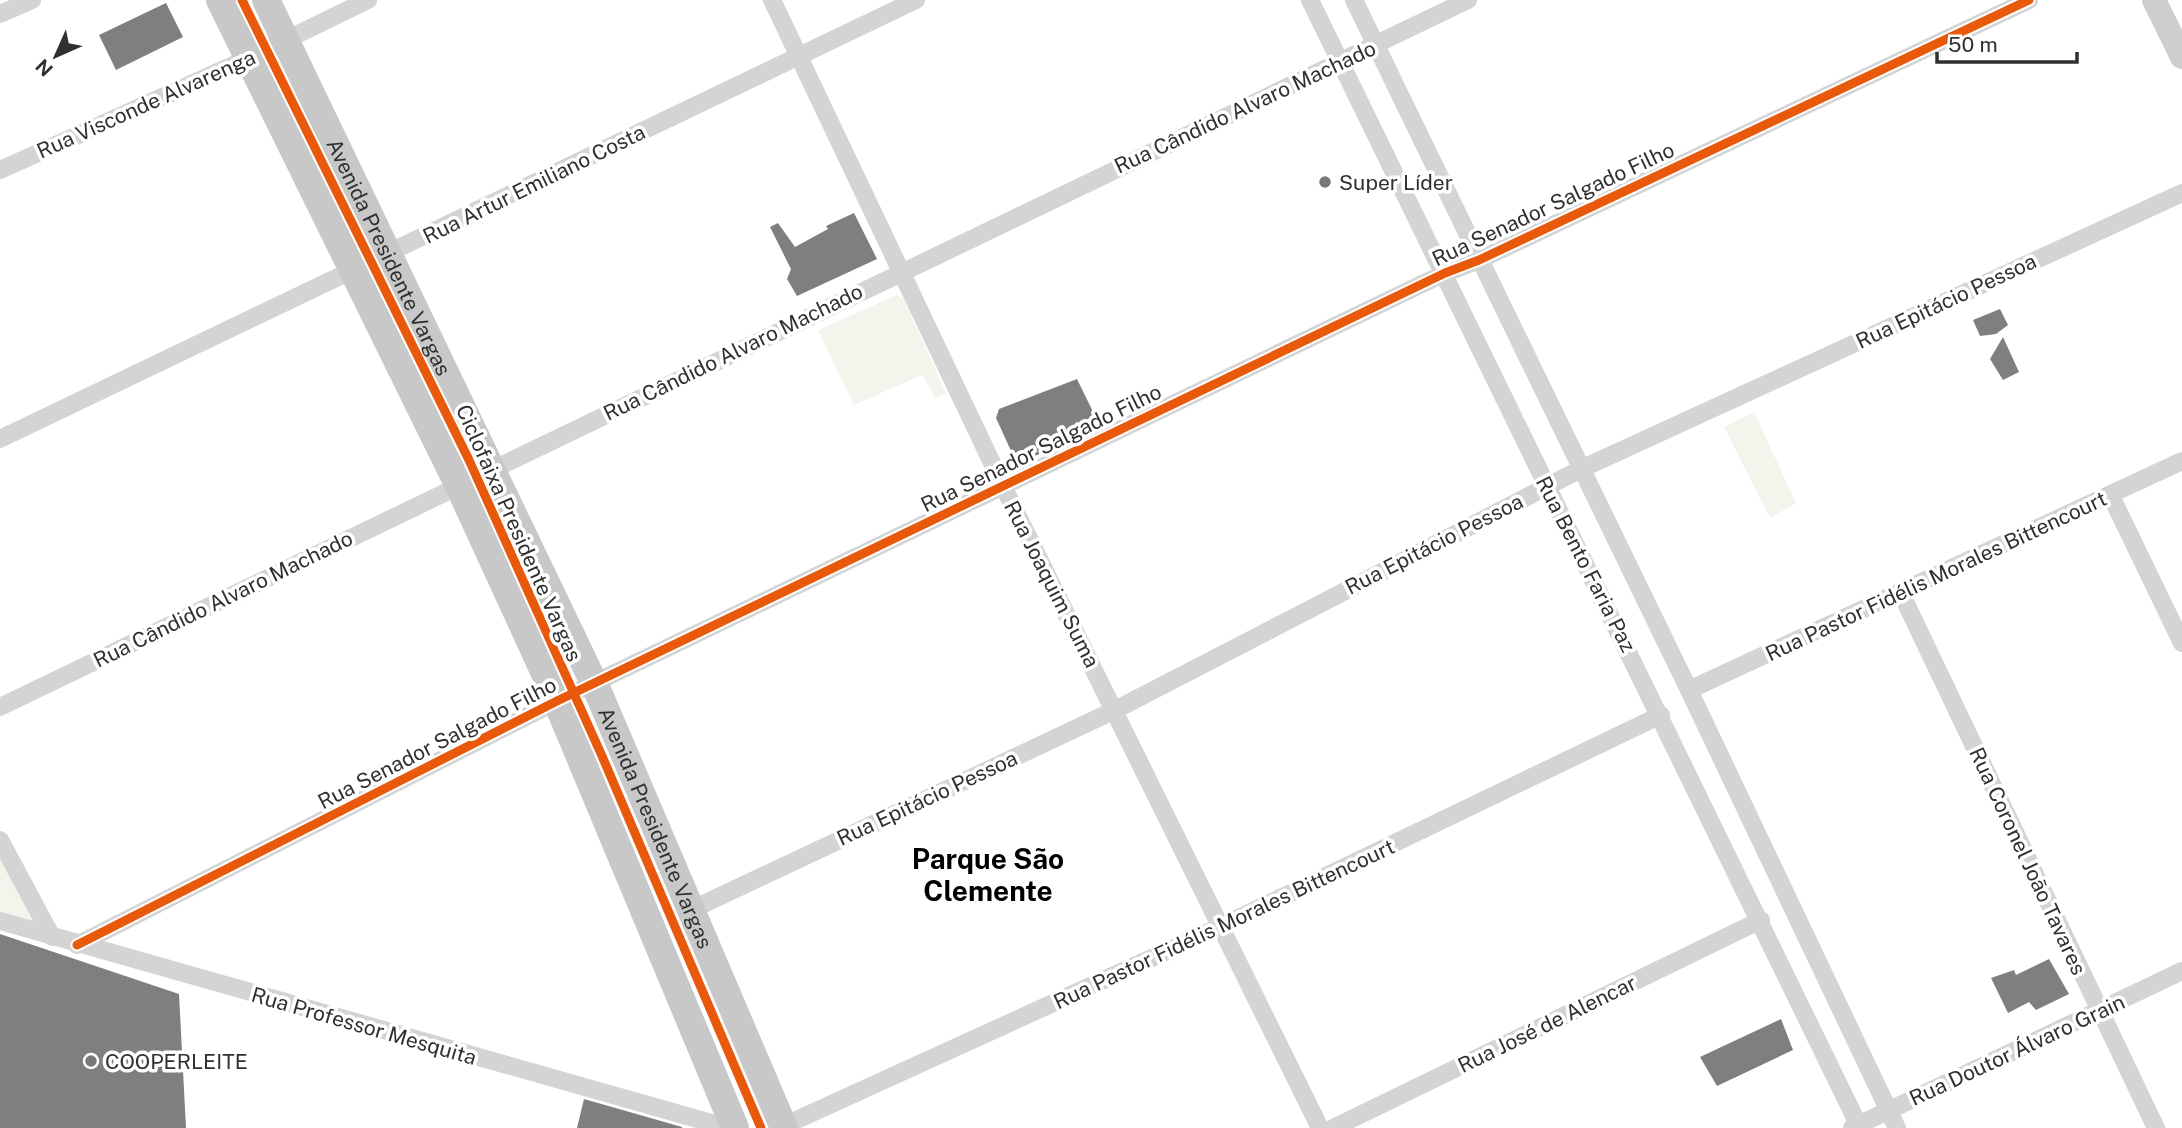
<svg xmlns="http://www.w3.org/2000/svg" width="2182" height="1128" viewBox="0 0 2182 1128" font-family="'Public Sans',sans-serif">
  <rect width="100%" height="100%" fill="#fff"/>
  <g fill="#f2f5ec">
    <polygon points="897,295 903,298 946,393 936,399 922,375 854,405 818,330"/>
    <polygon points="1754,412 1796,503 1770,518 1724,427"/>
    <polygon points="0,853 41,928 0,916"/>
  </g>
  <g fill="#7f7f7f">
    <polygon points="166,3 183,37 116,70 99,35"/>
    <polygon points="854,213 877,259 797,296 787,279 791,269 770,227 778,223 795,247 828,229 826,226"/>
    <polygon points="2000,309 2008,325 1996,334 1980,336 1973,320"/>
    <polygon points="2003,337 2019,372 2003,380 1990,359"/>
    <polygon points="1077,379 1099,424 1029,459 1023,453 1012,453 996,418 999,409"/>
    <polygon points="0,934 179,994 186,1128 0,1128"/>
    <polygon points="2049,959 2069,994 2036,1010 2029,1002 2008,1013 1991,978 2014,970 2016,975"/>
    <polygon points="1781,1019 1793,1050 1717,1086 1700,1057"/>
    <polygon points="584,1099 682,1127 682,1128 577,1128"/>
  </g>
  <g fill="none" stroke-linecap="round" stroke-linejoin="round">
    <g stroke="#d4d4d4" stroke-width="18">
      <polyline points="772,0 1003,486 1320,1128"/>
      <polyline points="1310,0 1860,1128"/>
      <polyline points="1354,0 1689,690 1897,1128"/>
      <polyline points="0,14 32,0"/>
      <polyline points="0,170 249,58 368,0"/>
      <polyline points="0,439 916,0"/>
      <polyline points="2111,496 2182,643"/>
      <polyline points="1901,593 2156,1128"/>
      <polyline points="1689,690 2182,461"/>
      <polyline points="0,707 1468,0"/>
      <polyline points="0,840 52,937"/>
      <polyline points="693,909 1115,710 1581,469 2182,193"/>
      <polyline points="0,921 729,1128"/>
      <polyline points="77,945 557,701 1445,273 1479,260 2029,0"/>
      <polyline points="779,1128 1222,926 1661,715"/>
      <polyline points="1333,1128 1761,920"/>
      <polyline points="1852,1128 2182,971"/>
    </g>
    <polyline stroke="#cecece" stroke-width="24" points="2154,0 2182,57"/>
    <g stroke="#c8c8c8" stroke-width="28">
      <polyline points="220,0 459,486 547,678 735,1128"/>
      <path id="s1" d="M 266,0 L 595,685 L 784,1128"/>
    </g>
    <defs>
      <g id="cycleway">
        <polyline points="242,0 469,460 602,756 761,1128"/>
        <polyline points="77,945 557,701 1445,273 1479,260 2029,0"/>
      </g>
    </defs>
    <use href="#cycleway" stroke="#fff" stroke-width="13"/>
    <use href="#cycleway" stroke="#e8590c" stroke-width="9"/>
  </g>
  <g fill="#787878" stroke="#fff" stroke-width="2.5">
    <circle cx="1325" cy="182" r="7"/>
    <circle cx="91" cy="1061" r="7"/>
  </g>
  <g text-anchor="middle" dominant-baseline="central" stroke-width="7" stroke-linejoin="round" paint-order="stroke">
    <g font-size="21" fill="#303030" stroke="#fff">
      <text transform="translate(146 104) rotate(-24)">Rua Visconde Alvarenga</text>
      <text transform="translate(1245 107) rotate(-25)">Rua Cândido Alvaro Machado</text>
      <text transform="translate(534 184) rotate(-26)">Rua Artur Emiliano Costa</text>
      <text transform="translate(1553 204) rotate(-25)">Rua Senador Salgado Filho</text>
      <text stroke="none"><textPath href="#s1" startOffset="285">Avenida Presidente Vargas</textPath></text>
      <text transform="translate(1946 301) rotate(-25)">Rua Epitácio Pessoa</text>
      <text transform="translate(733 352) rotate(-26)">Rua Cândido Alvaro Machado</text>
      <text transform="translate(1041 448) rotate(-26)">Rua Senador Salgado Filho</text>
      <text transform="translate(519 533) rotate(66)">Ciclofaixa Presidente Vargas</text>
      <text transform="translate(1434 544) rotate(-27)">Rua Epitácio Pessoa</text>
      <text transform="translate(1586 564) rotate(63)">Rua Bento Faria Paz</text>
      <text transform="translate(1936 576) rotate(-25)">Rua Pastor Fidélis Morales Bittencourt</text>
      <text transform="translate(1052 584) rotate(63)">Rua Joaquim Suma</text>
      <text transform="translate(223 599) rotate(-26)">Rua Cândido Alvaro Machado</text>
      <text transform="translate(437 743) rotate(-27)">Rua Senador Salgado Filho</text>
      <text transform="translate(927 798) rotate(-25)">Rua Epitácio Pessoa</text>
      <text stroke="none"><textPath href="#s1" startOffset="915">Avenida Presidente Vargas</textPath></text>
      <text transform="translate(2028 861) rotate(65)">Rua Coronel João Tavares</text>
      <text transform="translate(1224 924) rotate(-25)">Rua Pastor Fidélis Morales Bittencourt</text>
      <text transform="translate(1547 1024) rotate(-26)">Rua José de Alencar</text>
      <text transform="translate(364 1026) rotate(16)">Rua Professor Mesquita</text>
      <text transform="translate(2017 1050) rotate(-25)">Rua Doutor Álvaro Grain</text>
    </g>
    <g font-size="21" fill="#303030" stroke="#fff" text-anchor="start">
      <text x="1339" y="182">Super Líder</text>
      <text x="105" y="1061">COOPERLEITE</text>
    </g>
    <g font-size="28" font-weight="bold" fill="#000" stroke="#fff">
      <text x="988" y="858">Parque São<tspan x="988" dy="32">Clemente</tspan></text>
    </g>
  </g>
  <g transform="translate(56 56) rotate(225)" stroke="#ffffff" stroke-width="5" paint-order="stroke">
  <path d="M0-5L12 26L0 18L-12 26Z" fill="#303030"/>
  <text y="-10" font-size="19" font-weight="bold" text-anchor="middle" fill="#303030">N</text>
  </g>
  <path d="M1937 52v10h140v-10" fill="none" stroke="#303030" stroke-width="3.5"/>
  <text x="1948" y="52" font-size="21" fill="#303030" stroke="#ffffff" stroke-width="5" paint-order="stroke">50 m</text>
</svg>
